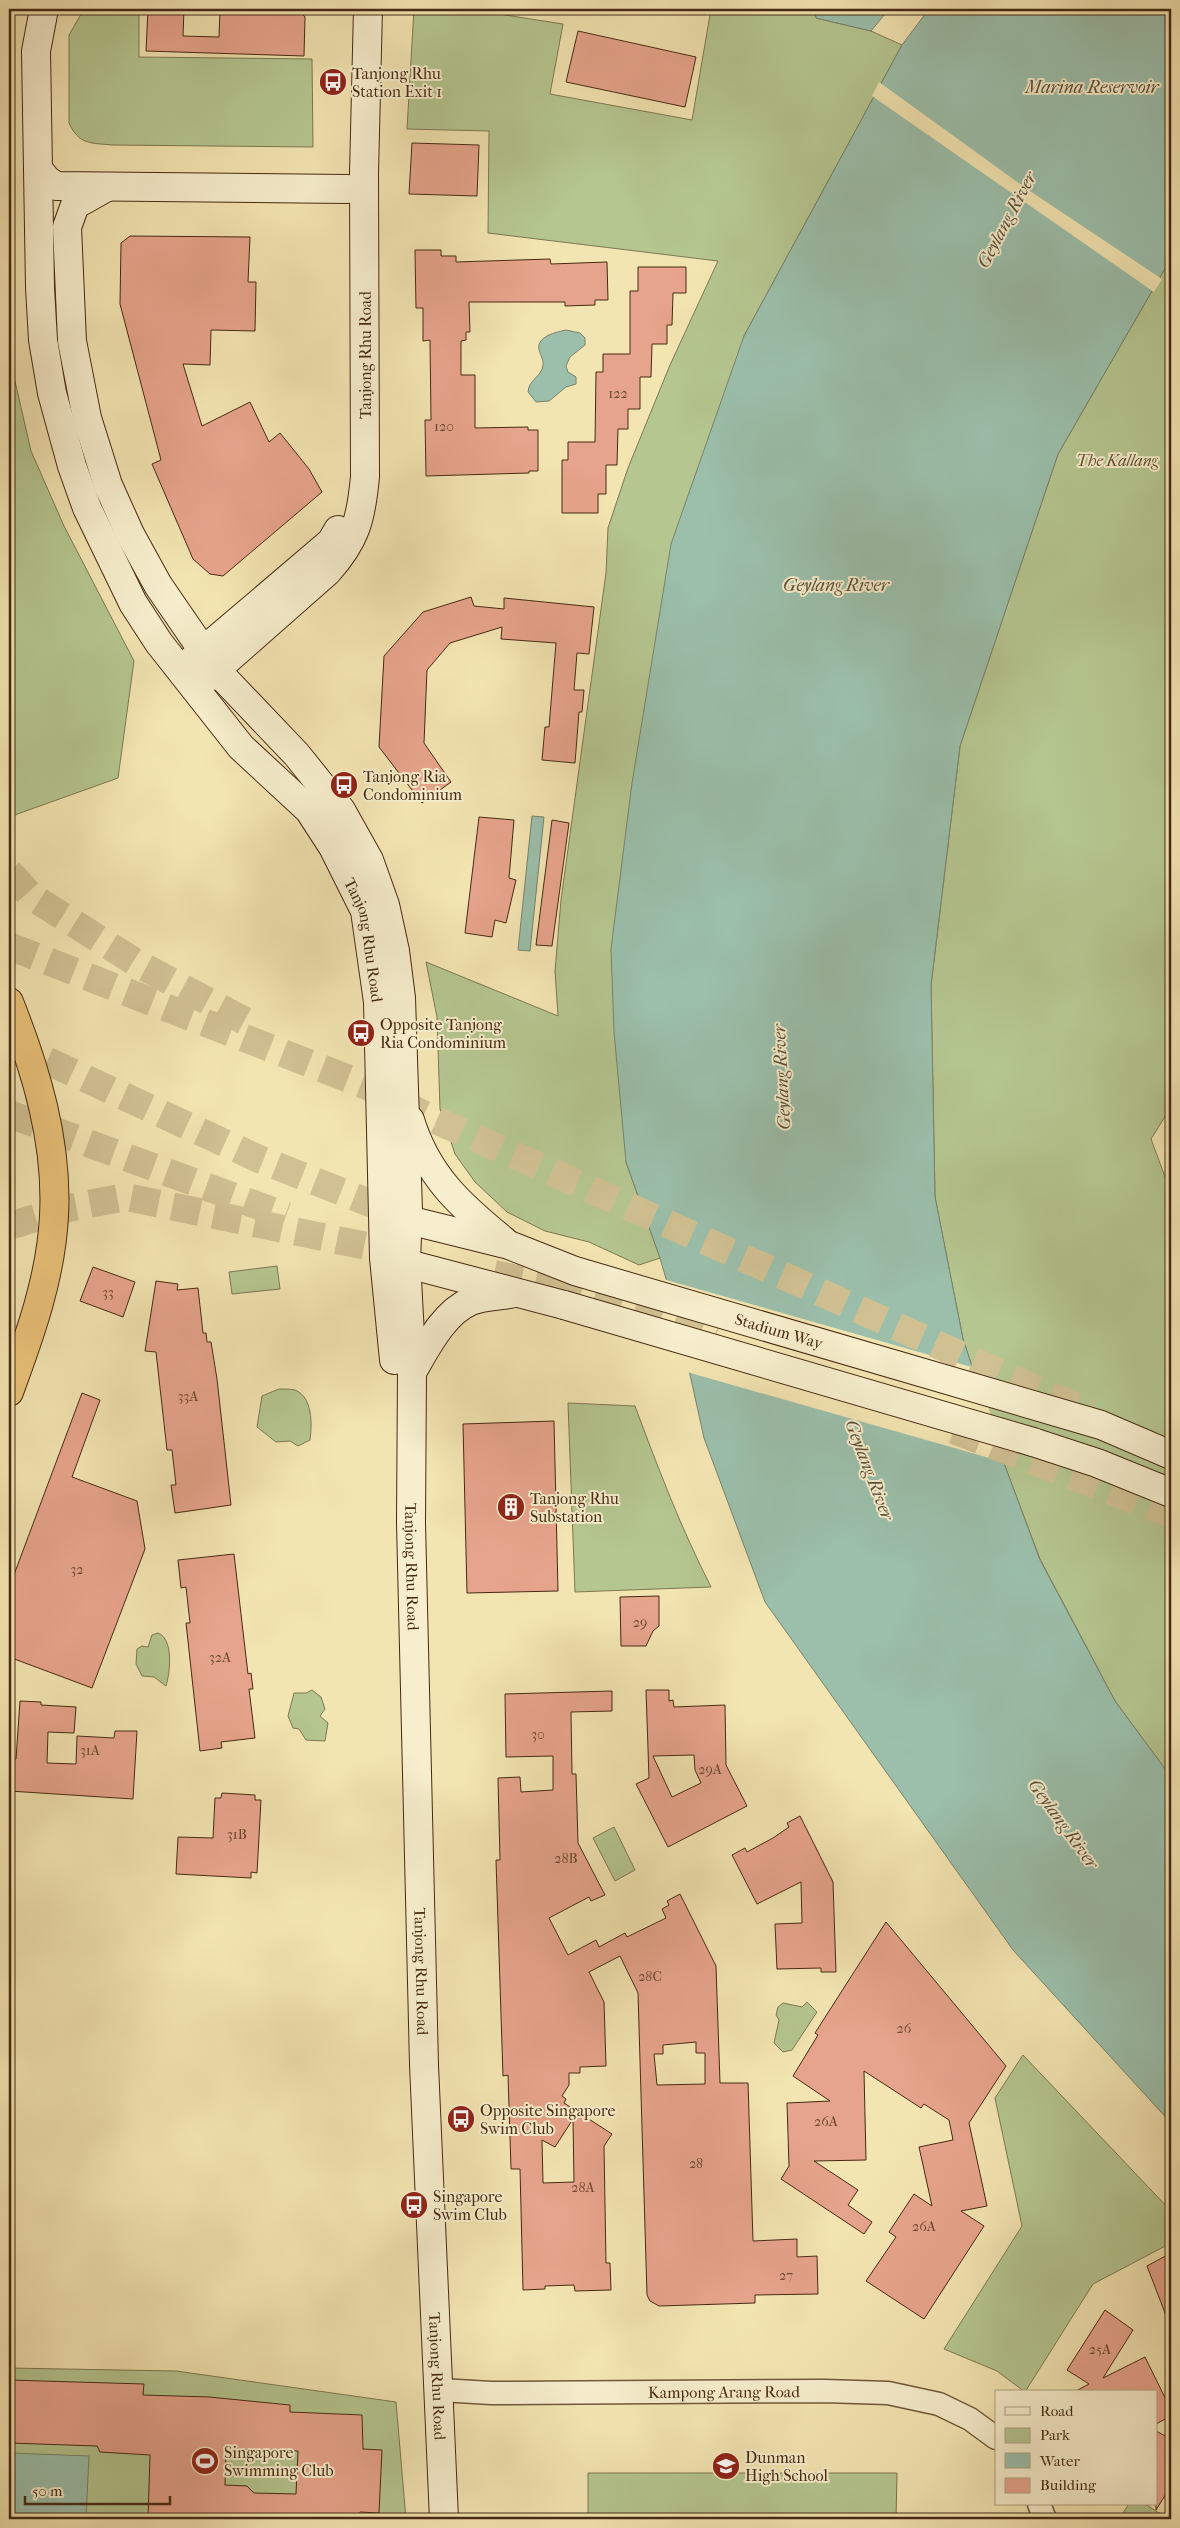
<svg xmlns="http://www.w3.org/2000/svg" width="1180" height="2528" viewBox="0 0 1180 2528" font-family="'IM FELL French Canon',serif">
  <rect width="100%" height="100%" fill="#f3e5b2"/>
  <filter id="stains"><feTurbulence type="fractalNoise" baseFrequency=".004" numOctaves="4"/><feColorMatrix values="0 0 0 0 .2 0 0 0 0 .09 0 0 0 0 .02 0 0 0 .5 -.17"/></filter>
  <radialGradient id="worn" r=".72"><stop offset=".6" stop-color="#630" stop-opacity="0"/><stop offset="1" stop-color="#630" stop-opacity=".3"/></radialGradient>
  <g fill="#b5c690" stroke="#7e7850">
    <path d="M 84,9 L 139,9 L 139,57 L 312,59 L 313,147 L 113,145 C 91,143 79,145 69,123 L 69,35 Z"/>
    <polygon points="414,9 467,9 563,24 550,94 692,120 711,9 815,9 816,18 871,31 902,45 744,336 626,1162 660,1258 639,1265 589,1242 545,1231 507,1212 475,1182 455,1154 440,1109 437,1017 426,962 558,1016 555,971 561,900 606,573 608,528 628,468 670,365 718,261 488,233 489,131 407,129"/>
    <polygon points="1171,258 1171,1107 1151,1139 1171,1193 1171,1777 1115,1701 1040,1559 1005,1466 963,1339 935,1197 931,985 960,746 1058,454"/>
    <polygon points="9,336 9,355 31,451 64,526 134,661 118,778 9,817"/>
    <polygon points="277,1266 280,1289 232,1294 229,1272"/>
    <path d="M 279,1389 C 284,1389 291,1389 295,1390 C 313,1397 312,1425 310,1440 L 298,1446 L 290,1441 L 276,1442 L 257,1427 L 262,1396 Z"/>
    <path d="M 568,1403 L 635,1406 C 658,1468 681,1528 711,1587 L 575,1592 Z"/>
    <path d="M 158,1633 C 174,1639 170,1673 166,1686 L 154,1677 L 142,1676 L 136,1664 L 137,1649 L 142,1646 L 148,1647 L 152,1635 Z"/>
    <polygon points="312,1690 321,1697 325,1709 320,1716 328,1723 325,1741 306,1740 299,1729 293,1728 288,1716 294,1693 306,1693"/>
    <polygon points="614,1827 635,1870 615,1881 593,1838"/>
    <polygon points="807,2002 817,2012 792,2050 783,2052 774,2043 779,2020 776,2015 778,2007 783,2003 802,2007"/>
    <polygon points="1023,2055 1171,2211 1171,2243 1093,2284 1025,2392 997,2371 944,2349 1022,2226 995,2098"/>
    <polygon points="9,2368 176,2371 396,2402 406,2519 9,2519"/>
    <polygon points="588,2473 897,2473 896,2519 588,2519"/>
    <polygon points="1129,2504 1145,2504 1167,2518 1119,2519"/>
  </g>
  <g fill="#9bbfab" stroke="#79836d">
    <polygon points="815,9 889,9 871,31 816,18"/>
    <polygon points="929,9 1171,9 1171,258 1058,454 960,746 931,985 935,1197 963,1339 1005,1466 1040,1560 1115,1701 1171,1777 1171,2123 1013,1950 765,1602 704,1438 678,1320 660,1258 626,1162 614,1032 611,949 632,783 671,544 744,336 902,45"/>
    <path d="M 566,330 L 580,333 L 585,338 L 585,345 L 570,357 L 566,366 L 568,372 L 576,377 L 576,384 L 566,387 L 549,401 L 536,402 L 528,392 C 529,380 538,379 542,369 C 545,361 541,357 539,350 C 536,336 557,332 566,330 Z"/>
    <polygon points="532,816 544,817 530,951 518,950"/>
    <polygon points="9,2453 89,2456 86,2519 9,2519"/>
  </g>
  <g fill="#f3e5b2">
    <polygon points="879,82 1027,189 1162,279 1154,292 872,96"/>
    <polygon points="663,1279 975,1368 1007,1463 687,1372"/>
  </g>
  <g fill="#e7a48c" stroke="#462a11" fill-rule="evenodd">
    <polygon points="148,9 184,9 183,36 219,37 220,9 298,9 305,17 304,56 146,51"/>
    <polygon points="578,31 696,57 685,107 566,82"/>
    <polygon points="412,143 479,145 477,196 409,194"/>
    <polygon points="130,236 250,237 248,282 256,282 255,331 211,330 210,365 183,364 202,426 250,402 269,442 280,433 309,469 322,492 223,576 210,574 193,559 152,464 161,460 120,304 121,243"/>
    <polygon points="415,250 441,250 441,256 456,256 456,262 550,259 551,264 607,262 608,300 595,300 595,305 565,306 565,302 469,302 470,332 466,332 466,340 461,341 461,375 475,375 475,428 528,427 528,430 538,430 538,471 529,471 529,473 426,476 425,420 431,420 430,340 423,341 423,308 416,308"/>
    <polygon points="638,267 686,267 686,293 673,293 672,325 667,325 667,344 652,344 651,377 640,377 640,409 628,409 628,429 618,429 617,465 606,465 606,494 598,494 598,513 562,513 562,460 568,460 568,442 595,442 596,372 603,372 603,354 630,354 630,291 638,291"/>
    <polygon points="471,597 474,606 504,609 504,598 594,607 589,654 577,653 574,690 584,690 582,712 579,712 575,763 542,760 545,727 549,727 556,643 501,639 502,627 450,643 427,670 424,743 451,782 422,803 379,747 384,656 423,612"/>
    <polygon points="479,817 514,820 509,878 516,880 506,923 495,920 492,937 465,933"/>
    <polygon points="552,820 569,823 552,946 536,945"/>
    <polygon points="93,1267 135,1282 123,1317 80,1301"/>
    <polygon points="156,1281 178,1284 177,1290 198,1288 203,1333 206,1333 207,1342 211,1342 217,1379 231,1505 175,1513 171,1485 176,1485 172,1450 167,1450 156,1352 145,1351"/>
    <polygon points="82,1393 100,1400 72,1477 137,1501 145,1549 92,1688 9,1657 9,1588"/>
    <polygon points="554,1421 558,1591 467,1593 463,1424"/>
    <polygon points="234,1554 248,1674 251,1673 253,1689 249,1689 255,1738 221,1742 222,1748 200,1751 186,1623 190,1623 186,1587 181,1588 178,1560"/>
    <polygon points="659,1596 659,1626 653,1631 646,1646 621,1646 620,1597"/>
    <path d="M 646,1690 L 669,1690 L 669,1701 L 673,1700 L 674,1707 L 725,1705 L 726,1765 L 747,1806 L 668,1847 L 636,1784 L 649,1778 ZM 694,1755 L 695,1770 L 701,1783 L 672,1797 L 653,1756 Z"/>
    <path d="M 612,1691 L 612,1711 L 571,1712 L 572,1774 L 576,1774 L 578,1843 L 605,1895 L 591,1901 L 589,1897 L 549,1918 L 568,1955 L 596,1940 L 599,1947 L 625,1933 L 627,1937 L 666,1918 L 662,1909 L 669,1905 L 667,1901 L 680,1894 L 716,1966 L 720,2083 L 748,2083 L 753,2241 L 797,2239 L 797,2257 L 817,2256 L 818,2294 L 755,2295 L 755,2303 L 659,2306 L 650,2301 L 647,2295 L 638,1993 L 620,1956 L 589,1972 L 604,2002 L 606,2066 L 580,2067 L 580,2073 L 569,2073 L 569,2085 L 562,2096 L 566,2099 L 564,2103 L 612,2134 L 604,2146 L 606,2263 L 610,2263 L 611,2290 L 575,2291 L 574,2285 L 545,2286 L 545,2289 L 523,2290 L 520,2169 L 511,2169 L 508,2075 L 503,2076 L 496,1860 L 500,1860 L 498,1778 L 520,1777 L 521,1792 L 553,1790 L 553,1756 L 506,1757 L 505,1694 ZM 696,2042 L 696,2053 L 705,2053 L 705,2084 L 657,2085 L 654,2054 L 663,2054 L 663,2045 ZM 573,2119 L 574,2182 L 543,2183 L 542,2140 L 555,2147 Z"/>
    <polygon points="20,1701 41,1702 41,1705 76,1707 74,1733 48,1732 47,1763 76,1764 77,1736 114,1738 115,1731 137,1731 133,1799 9,1791 9,1758 16,1759"/>
    <polygon points="222,1793 255,1795 255,1800 261,1800 257,1873 251,1872 251,1878 176,1874 178,1837 213,1838 215,1798 221,1798"/>
    <polygon points="800,1816 833,1882 836,1972 821,1972 821,1968 777,1969 775,1924 802,1923 801,1882 757,1904 732,1855 745,1848 747,1852 773,1838 789,1827 787,1823"/>
    <polygon points="886,1922 1006,2066 969,2123 987,2206 961,2211 984,2226 924,2319 866,2281 896,2237 889,2232 914,2194 932,2206 919,2147 953,2140 949,2120 924,2104 921,2108 864,2071 866,2160 814,2161 858,2190 848,2205 872,2222 864,2234 781,2179 789,2166 787,2103 830,2101 793,2076 818,2035 815,2033"/>
    <polygon points="1171,2253 1171,2326 1170,2326 1147,2266"/>
    <polygon points="1105,2310 1133,2330 1103,2378 1145,2357 1171,2410 1171,2416 1156,2424 1156,2392 1074,2392 1089,2384 1067,2370"/>
    <path d="M 9,2380 L 144,2384 L 143,2395 L 209,2397 L 290,2405 L 290,2412 L 362,2415 L 363,2449 L 382,2450 L 379,2513 L 360,2512 L 360,2519 L 148,2519 L 150,2455 L 100,2452 L 97,2446 L 9,2443 ZM 226,2449 L 298,2451 L 296,2494 L 254,2493 L 247,2486 L 225,2485 Z"/>
    <polygon points="1156,2431 1171,2439 1171,2486 1156,2510"/>
  </g>
  <g fill="none" stroke-linecap="round" stroke-linejoin="round">
    <g stroke="#d0c092" stroke-width="28" stroke-dasharray="28 14" stroke-linecap="butt">
      <polyline points="9,872 31,896 135,962 252,1025"/>
      <polyline points="9,946 367,1086 429,1117 1090,1413"/>
      <polyline points="9,1043 259,1159 403,1216"/>
      <polyline points="9,1114 286,1216"/>
      <polyline points="9,1226 68,1208 126,1197 406,1254"/>
      <polyline points="494,1274 577,1292"/>
      <polyline points="557,1277 715,1338"/>
      <polyline points="954,1430 1171,1514"/>
    </g>
    <defs>
      <g id="street">
        <path id="s1" d="M 440,2390 L 491,2393 L 824,2391 L 888,2393 L 939,2404 L 970,2419 L 996,2438"/>
        <polyline points="1039,2504 1045,2519"/>
      </g>
      <g id="secondary">
        <path id="s2" d="M 44,9 L 36,51 L 40,288 L 43,340 L 52,393 L 72,466 L 87,508 L 133,603 L 159,643 L 241,747 L 309,810 L 333,847 L 365,911 L 378,1002 L 384,1258 L 394,1360"/>
        <polyline points="39,170 47,180 56,186 347,189"/>
        <path id="s3" d="M 107,187 L 75,205 L 67,227 L 72,341 L 87,418 L 108,485 L 130,534 L 158,585 L 217,671 L 297,755 L 341,810 L 369,860 L 385,905 L 395,951 L 401,998 L 408,1211 L 406,1261 L 412,1372 L 411,1523 L 424,2065 L 444,2519"/>
        <polyline points="190,662 331,542 338,530"/>
        <path d="M 202,682 L 327,572 C 356,540 361,519 365,477 L 364,173 L 368,9"/>
        <path d="M 410,1120 C 427,1176 461,1206 504,1241"/>
        <path id="s4" d="M 392,1216 L 509,1245 L 575,1271 L 1101,1425 L 1171,1455"/>
        <polyline points="389,1259 564,1305"/>
        <path d="M 412,1372 C 427,1347 443,1313 471,1301 C 482,1296 498,1296 510,1294"/>
        <polyline points="1033,1442 1097,1463 1171,1493"/>
      </g>
      <path id="highway" d="M 9,1002 C 36,1070 58,1142 54,1216 C 51,1277 30,1335 9,1392"/>
    </defs>
    <use href="#street" stroke="#715939" stroke-width="25"/>
    <use href="#secondary" stroke="#462a11" stroke-width="30"/>
    <use href="#highway" stroke="#462a11" stroke-width="30"/>
    <use href="#street" stroke="#f7eecd" stroke-width="22"/>
    <use href="#secondary" stroke="#f7eecd" stroke-width="28"/>
    <use href="#highway" stroke="#eac279" stroke-width="28"/>
    <defs>
      <polyline id="secondary-bridge" points="564,1305 1033,1442"/>
    </defs>
    <use href="#secondary-bridge" stroke="#462a11" stroke-width="30" stroke-linecap="butt"/>
    <use href="#secondary-bridge" stroke="#f7eecd" stroke-width="28"/>
  </g>
  <defs>
    <symbol id="bus-disc" viewBox="-11 -11 22 22"><circle r="9.5" fill="#8f2418" stroke="#f7eecd"/><path d="M-5-6H5V4H4V6H2V4H-2V6H-4V4H-5ZM-3.5-4V0h7V-4ZM-3.5 1.2v1.5H-2V1.2ZM2 1.2v1.5H3.5V1.2Z" fill="#fff"/></symbol>
    <symbol id="building-disc" viewBox="-11 -11 22 22"><circle r="9.5" fill="#8f2418" stroke="#f7eecd"/><path d="M-4-6H4V6H1V3H-1V6H-4ZM-2.5-4.3h1.7v1.8h-1.7ZM.8-4.3h1.7v1.8H.8ZM-2.5-1h1.7V.8h-1.7ZM.8-1h1.7V.8H.8Z" fill="#fff"/></symbol>
    <symbol id="stadium-disc" viewBox="-11 -11 22 22"><circle r="9.5" fill="#8f2418" stroke="#f7eecd"/><path d="M0-5a6.5 5 0 1 0 0 10a6.5 5 0 1 0 0-10ZM-3.5-1.8h7v3.6h-7Z" fill="#fff"/></symbol>
    <symbol id="school-disc" viewBox="-11 -11 22 22"><circle r="9.5" fill="#8f2418" stroke="#f7eecd"/><path d="M0-5L7-2L0 1L-7-2ZM-4 1L0 2.5L4 1V4Q0 6-4 4Z" fill="#fff"/></symbol>
  </defs>
  <g fill-rule="evenodd">
    <use href="#bus-disc" x="317" y="66" width="32" height="32"/>
    <use href="#bus-disc" x="328" y="769" width="32" height="32"/>
    <use href="#bus-disc" x="345" y="1017" width="32" height="32"/>
    <use href="#building-disc" x="495" y="1491" width="32" height="32"/>
    <use href="#bus-disc" x="445" y="2103" width="32" height="32"/>
    <use href="#bus-disc" x="398" y="2189" width="32" height="32"/>
    <use href="#stadium-disc" x="189" y="2445" width="32" height="32"/>
    <use href="#school-disc" x="710" y="2450" width="32" height="32"/>
  </g>
  <g text-anchor="middle" dominant-baseline="central" stroke-width="4" stroke-linejoin="round" paint-order="stroke">
    <g font-size="14" fill="#6e4830">
      <text x="618" y="393">122</text>
      <text x="444" y="426">120</text>
      <text x="108" y="1292">33</text>
      <text x="188" y="1396">33A</text>
      <text x="77" y="1569">32</text>
      <text x="640" y="1622">29</text>
      <text x="220" y="1657">32A</text>
      <text x="538" y="1734">30</text>
      <text x="90" y="1750">31A</text>
      <text x="710" y="1769">29A</text>
      <text x="237" y="1834">31B</text>
      <text x="566" y="1858">28B</text>
      <text x="650" y="1976">28C</text>
      <text x="904" y="2028">26</text>
      <text x="826" y="2121">26A</text>
      <text x="696" y="2163">28</text>
      <text x="583" y="2187">28A</text>
      <text x="924" y="2226">26A</text>
      <text x="786" y="2275">27</text>
      <text x="1100" y="2349">25A</text>
    </g>
    <g font-size="16" fill="#462a11" stroke="#f7eecd" text-anchor="start">
      <text x="352" y="73">Tanjong Rhu<tspan x="352" dy="18">Station Exit 1</tspan></text>
      <text x="363" y="776">Tanjong Ria<tspan x="363" dy="18">Condominium</tspan></text>
      <text x="380" y="1024">Opposite Tanjong<tspan x="380" dy="18">Ria Condominium</tspan></text>
      <text x="530" y="1498">Tanjong Rhu<tspan x="530" dy="18">Substation</tspan></text>
      <text x="480" y="2110">Opposite Singapore<tspan x="480" dy="18">Swim Club</tspan></text>
      <text x="433" y="2196">Singapore<tspan x="433" dy="18">Swim Club</tspan></text>
      <text x="224" y="2452">Singapore<tspan x="224" dy="18">Swimming Club</tspan></text>
      <text x="745" y="2457">Dunman<tspan x="745" dy="18">High School</tspan></text>
    </g>
    <g font-size="16" fill="#462a11" stroke="#f7eecd">
      <text transform="translate(365 355) rotate(-90)">Tanjong Rhu Road</text>
      <text stroke="none"><textPath href="#s2" startOffset="1028">Tanjong Rhu Road</textPath></text>
      <text stroke="none"><textPath href="#s4" startOffset="404">Stadium Way</textPath></text>
      <text stroke="none"><textPath href="#s3" startOffset="1494">Tanjong Rhu Road</textPath></text>
      <text stroke="none"><textPath href="#s3" startOffset="1899">Tanjong Rhu Road</textPath></text>
      <text stroke="none"><textPath href="#s3" startOffset="2304">Tanjong Rhu Road</textPath></text>
      <text stroke="none"><textPath href="#s1" startOffset="284">Kampong Arang Road</textPath></text>
    </g>
    <g font-size="16" font-style="italic" fill="#625131" stroke="#f7eecd">
      <text x="1117" y="460">The Kallang</text>
    </g>
    <g font-size="18" font-style="italic" fill="#5b4f38" stroke="#f7eecd">
      <text x="1092" y="87">Marina Reservoir</text>
      <text transform="translate(1007 220) rotate(-62)">Geylang River</text>
      <text x="836" y="585">Geylang River</text>
      <text transform="translate(782 1077) rotate(-93)">Geylang River</text>
      <text transform="translate(869 1470) rotate(69)">Geylang River</text>
      <text transform="translate(1063 1824) rotate(54)">Geylang River</text>
    </g>
  </g>
  <rect width="1180" height="2528" fill="none" stroke="#f3e5b2" stroke-width="30"/>
  <rect x="10" y="10" width="1160" height="2508" fill="none" stroke="#462a11" stroke-width="2.5"/>
  <rect x="15" y="15" width="1150" height="2498" fill="none" stroke="#462a11"/>
  <rect x="995" y="2390" width="162" height="115" fill="#f7eecd" stroke="#b0a082"/>
  <rect x="1005" y="2407" width="25" height="8" fill="#f7eecd" stroke="#b0a082"/>
  <text x="1040" y="2416" font-size="15" fill="#462a11">Road</text>
  <rect x="1005" y="2428" width="25" height="15" fill="#b5c690" stroke="#b0a082"/>
  <text x="1040" y="2440" font-size="15" fill="#462a11">Park</text>
  <rect x="1005" y="2453" width="25" height="15" fill="#9bbfab" stroke="#b0a082"/>
  <text x="1040" y="2466" font-size="15" fill="#462a11">Water</text>
  <rect x="1005" y="2478" width="25" height="15" fill="#e7a48c" stroke="#b0a082"/>
  <text x="1040" y="2490" font-size="15" fill="#462a11">Building</text>
  <path d="M25 2496v8h145v-8" fill="none" stroke="#462a11" stroke-width="2.5"/>
  <text x="32" y="2496" font-size="15" fill="#462a11" stroke="#f7eecd" stroke-width="4" paint-order="stroke">50 m</text>
  <rect width="100%" height="100%" filter="url(#stains)"/>
  <rect width="100%" height="100%" fill="url(#worn)"/>
</svg>
